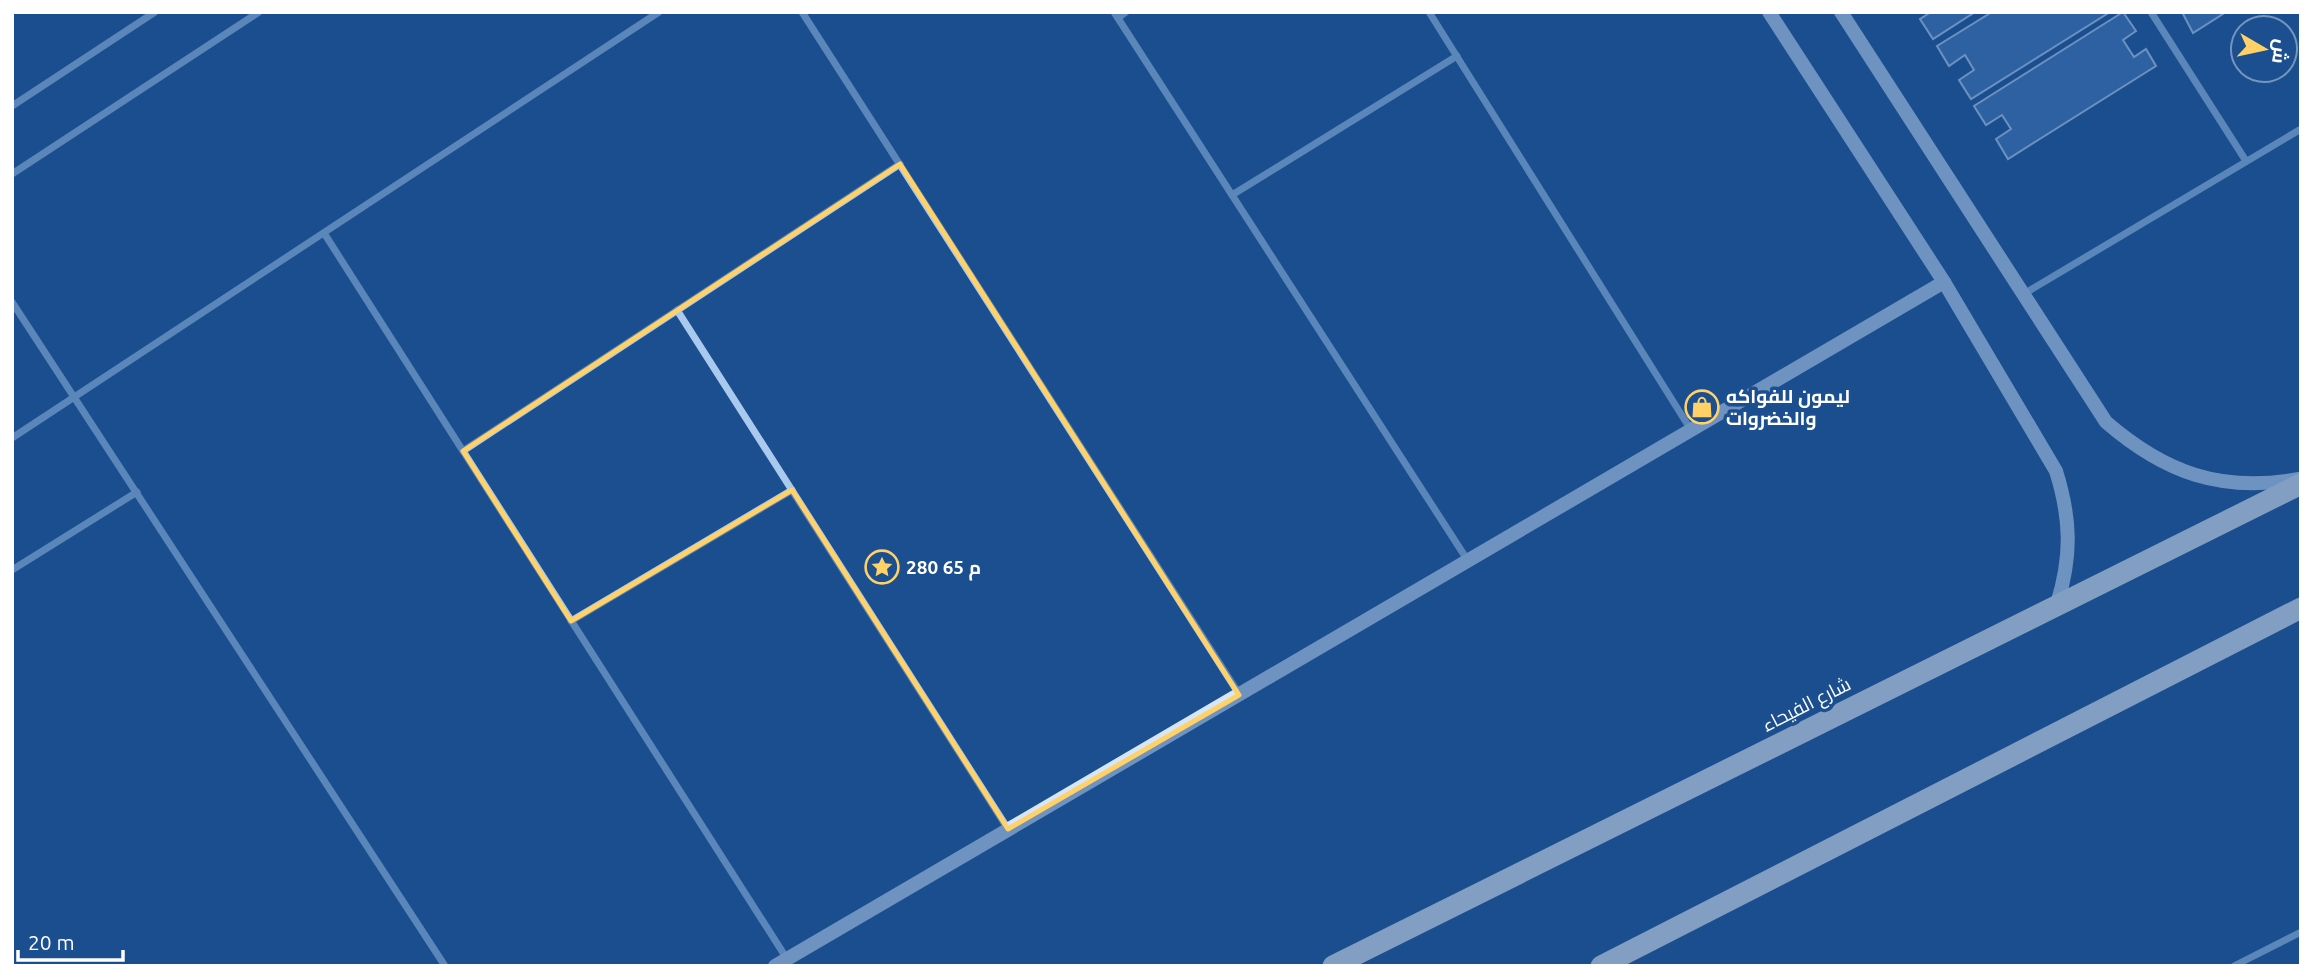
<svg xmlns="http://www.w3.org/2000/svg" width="2313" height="978" viewBox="0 0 2313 978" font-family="Ubuntu,Cairo,sans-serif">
  <rect width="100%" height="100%" fill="#1b4f8f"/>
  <g fill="#4478b7" stroke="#cfe3fa" stroke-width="2">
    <polygon points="1931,12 1975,12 1933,39 1920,19"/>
    <polygon points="1992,12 2110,12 1971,99 1959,80 1974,70 1965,55 1949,66 1937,46"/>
    <polygon points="2123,12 2136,31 2123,40 2134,57 2146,49 2156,66 2008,159 1996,139 2011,129 2002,115 1986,125 1974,106"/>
    <polygon points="2182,12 2226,12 2193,33"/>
  </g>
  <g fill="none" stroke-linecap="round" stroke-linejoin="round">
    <g stroke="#a9c9ee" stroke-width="7">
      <polyline points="802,12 1239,694"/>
      <polyline points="1114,12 1468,561"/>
      <polyline points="1429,12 1691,430"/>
      <polyline points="2151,12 2246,161"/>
      <polyline points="1118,18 1126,12"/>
      <polyline points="12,106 155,12"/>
      <polyline points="12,174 259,12"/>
      <polyline points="1232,195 1457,56"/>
      <polyline points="324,233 787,959"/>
      <polyline points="2022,295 2301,129"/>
      <polyline points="12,302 445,966"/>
      <polyline points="677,310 1008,829"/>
      <polyline points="12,438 659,12"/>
      <polyline points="463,451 900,164"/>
      <polyline points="12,570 137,492"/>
      <polyline points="571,621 792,490"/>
      <polyline points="2234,966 2301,932"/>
    </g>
    <g stroke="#d6e6fa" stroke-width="14">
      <path d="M 1769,12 L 1944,282 L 2056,471 C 2071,519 2072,556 2057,604"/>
      <path d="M 1841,12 L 2106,422 C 2165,473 2221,493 2299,479"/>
      <polyline points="775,966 1944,282"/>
    </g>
    <g stroke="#fff" stroke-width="21">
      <polyline points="1333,966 2301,484"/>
      <polyline points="1601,966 2301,608"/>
    </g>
  </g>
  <path d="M0 0H2313V978H0ZM 900,164 L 1239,695 L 1008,829 L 792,490 L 571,621 L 463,451 Z" fill="#1b4f8f" fill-opacity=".55" fill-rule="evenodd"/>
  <path fill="none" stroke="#ffd166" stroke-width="5" stroke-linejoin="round" d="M 900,164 L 1239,695 L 1008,829 L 792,490 L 571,621 L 463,451 Z"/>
  <defs>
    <symbol id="shop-ring" viewBox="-11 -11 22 22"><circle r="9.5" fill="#1b4f8f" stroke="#ffd166" stroke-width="1.5"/><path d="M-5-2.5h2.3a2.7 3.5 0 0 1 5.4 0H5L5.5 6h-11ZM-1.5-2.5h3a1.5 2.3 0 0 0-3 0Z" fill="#ffd166"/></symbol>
    <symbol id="sight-ring" viewBox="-11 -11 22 22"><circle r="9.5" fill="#1b4f8f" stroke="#ffd166" stroke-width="1.5"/><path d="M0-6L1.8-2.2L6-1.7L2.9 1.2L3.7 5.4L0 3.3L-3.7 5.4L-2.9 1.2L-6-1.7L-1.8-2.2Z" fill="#ffd166"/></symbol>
  </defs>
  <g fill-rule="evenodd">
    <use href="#shop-ring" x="1683" y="388" width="38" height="38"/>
    <use href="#sight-ring" x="863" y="548" width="38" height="38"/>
  </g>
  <g text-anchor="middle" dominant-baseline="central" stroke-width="7" stroke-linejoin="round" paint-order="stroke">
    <g font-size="19" font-weight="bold" fill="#fff" stroke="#1b4f8f" text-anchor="start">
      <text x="1726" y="396">ليمون للفواكه<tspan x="1726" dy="22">والخضروات</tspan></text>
      <text x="906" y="567">280 م 65</text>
    </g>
    <g font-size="19" fill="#fff" stroke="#1b4f8f">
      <text transform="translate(1806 704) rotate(-27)">شارع الفيحاء</text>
    </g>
  </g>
  <rect width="2313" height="978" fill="none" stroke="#ffffff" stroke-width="28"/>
  <g transform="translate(2264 49) rotate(99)"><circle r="33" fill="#1b4f8f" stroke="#7695bc" stroke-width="2"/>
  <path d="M0-5L12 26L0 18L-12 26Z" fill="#ffd166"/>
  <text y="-10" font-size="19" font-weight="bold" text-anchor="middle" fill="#ffffff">ش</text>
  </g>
  <path d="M18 950v10h105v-10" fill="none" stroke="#ffffff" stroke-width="3.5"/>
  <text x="28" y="950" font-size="21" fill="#ffffff" stroke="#1b4f8f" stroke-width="5" paint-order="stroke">20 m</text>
</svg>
